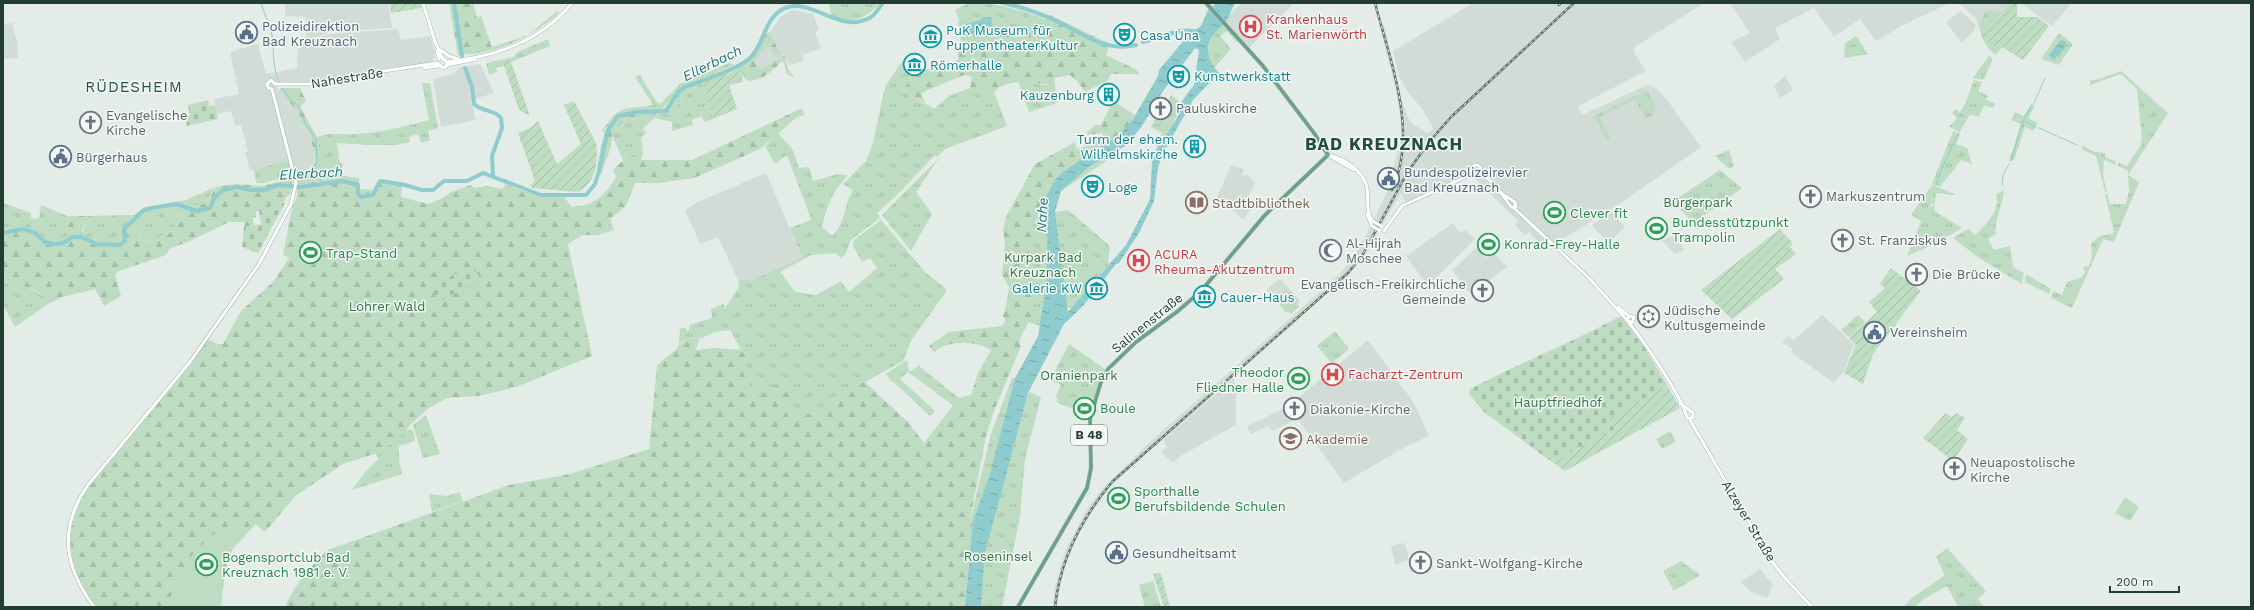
<svg xmlns="http://www.w3.org/2000/svg" width="2254" height="610" viewBox="0 0 2254 610" font-family="'Work Sans',sans-serif">
  <defs>
    <pattern id="grass-tufts" width="24" height="20" patternUnits="userSpaceOnUse"><rect width="24" height="20" fill="#bedcc2"/><path d="M3 7l-1-3M5 7V3M7 7l1-3M15 17l-1-3M17 17v-4M19 17l1-3" fill="none" stroke="#a3bea7"/></pattern>
    <pattern id="forest-firs" width="22" height="20" patternUnits="userSpaceOnUse"><rect width="22" height="20" fill="#bedcc2"/><path d="M5 1l3.5 6h-7zM16 11l3.5 6h-7z" fill="#a3bea7"/></pattern>
    <pattern id="cemetery-stones" width="16" height="16" patternUnits="userSpaceOnUse"><rect width="16" height="16" fill="#bedcc2"/><path d="M2 7V4a2 2 0 0 1 4 0v3zM10 15v-3a2 2 0 0 1 4 0v3z" fill="#a3bea7"/></pattern>
    <pattern id="garden-furrows" width="10" height="10" patternUnits="userSpaceOnUse"><rect width="10" height="10" fill="#bedcc2"/><path d="M-1 1l2-2M0 10L10 0M9 11l2-2" fill="none" stroke="#a3bea7"/></pattern>
    <pattern id="water-ripples" width="26" height="14" patternUnits="userSpaceOnUse"><rect width="26" height="14" fill="#8fccce"/><path d="M2 4q2-2 4 0t4 0M15 11q2-2 4 0t4 0" fill="none" stroke="#75a7a8"/></pattern>
  </defs>
  <rect width="100%" height="100%" fill="#e4ece7"/>
  <g fill="#d2dcd6">
    <polygon points="285,3 388,3 392,28 329,32 306,41 306,17 285,16"/>
    <polygon points="1241,3 1294,3 1249,48 1227,22 1229,16"/>
    <polygon points="1473,3 1704,3 1635,47 1634,52 1646,71 1578,106 1582,115 1647,85 1653,86 1665,97 1701,147 1621,203 1545,250 1529,232 1525,235 1515,225 1518,221 1472,176 1407,206 1401,193 1364,256 1349,274 1113,483 1098,501 1075,538 1064,569 1056,607 1053,607 1055,587 1066,549 1087,509 1102,489 1151,441 1339,275 1355,255 1364,239 1387,192 1399,147 1402,147 1402,129 1396,90 1380,27 1384,25 1401,98 1408,117 1411,123 1427,133 1433,129 1431,123 1420,106 1409,94 1399,76 1393,51"/>
    <polygon points="1730,3 1950,3 1905,24 1876,41 1860,19 1834,37 1814,8 1775,28 1780,39 1745,62 1731,42 1750,33"/>
    <polygon points="1959,3 2010,3 1982,37 1976,19"/>
    <polygon points="2021,3 2072,3 2052,26"/>
    <polygon points="792,10 813,14 819,30 815,32 821,48 802,55 804,61 789,65 784,54 761,77 747,62 762,45 780,17"/>
    <polygon points="1961,11 1975,24 1975,29 1962,43 1946,22"/>
    <polygon points="12,23 17,42 18,58 3,59 3,24"/>
    <polygon points="398,29 401,40 430,36 435,54 432,63 317,82 277,82 278,92 282,91 294,108 298,109 302,124 309,130 316,162 312,169 296,174 292,160 250,171 245,153 248,151 241,125 235,126 231,111 217,114 214,99 239,94 230,52 258,44 266,74 297,68 298,45 329,34"/>
    <polygon points="480,64 494,93 471,100 476,120 441,127 433,79 453,74 460,67"/>
    <polygon points="1785,76 1793,90 1780,98 1774,86"/>
    <polygon points="1231,165 1244,169 1242,176 1248,175 1255,183 1248,197 1256,203 1243,219 1226,204 1221,210 1212,204 1217,197"/>
    <polygon points="766,173 802,257 752,280 738,280 718,237 700,244 685,210 696,203"/>
    <polygon points="1621,206 1627,213 1618,219 1625,227 1609,243 1593,227 1593,224"/>
    <polygon points="1453,223 1460,233 1465,230 1475,239 1428,286 1406,256"/>
    <polygon points="1680,232 1685,240 1681,242 1684,250 1675,254 1662,241"/>
    <polygon points="1476,248 1486,258 1492,251 1507,267 1470,294 1452,270"/>
    <polygon points="1280,279 1291,291 1277,301 1266,290"/>
    <polygon points="1822,315 1854,344 1844,371 1834,383 1791,352 1793,349 1782,342 1788,336 1794,340"/>
    <polygon points="1368,340 1414,403 1429,436 1403,448 1344,483 1288,406"/>
    <polygon points="1234,378 1236,387 1236,425 1179,457 1173,463 1161,452 1167,447 1163,440"/>
    <polygon points="1285,408 1293,421 1272,431 1268,426 1251,434 1247,426"/>
    <polygon points="1405,543 1409,560 1395,565 1391,546"/>
    <polygon points="1760,569 1773,585 1767,598 1751,592 1742,584 1742,581"/>
  </g>
  <g fill="url(#grass-tufts)">
    <path d="M 829,3 L 880,3 C 866,18 851,27 831,15 Z"/>
    <path d="M 970,3 C 1021,3 1063,26 1108,49 L 1105,55 L 1023,80 L 1041,85 L 1055,84 L 1057,103 L 1029,112 L 1018,81 L 999,87 L 994,92 L 1007,126 L 945,149 L 937,157 L 934,156 L 900,192 L 877,213 L 880,218 L 851,240 L 845,255 L 840,258 L 837,253 L 811,255 L 780,272 L 795,292 L 816,295 L 841,281 L 849,292 L 877,268 L 870,258 L 862,262 L 853,246 L 854,240 L 881,220 L 926,273 L 946,289 L 946,292 L 912,339 L 903,361 L 865,382 L 852,386 L 817,412 L 790,420 L 786,411 L 756,398 L 745,377 L 746,350 L 741,350 L 730,330 L 716,332 L 699,339 L 694,337 L 679,343 L 680,329 L 685,327 L 688,332 L 690,325 L 712,318 L 711,309 L 724,304 L 725,309 L 739,287 L 738,280 L 752,280 L 802,257 L 790,228 L 811,220 L 810,216 L 787,155 L 775,164 L 765,146 L 778,133 L 793,150 L 799,168 L 809,167 L 813,181 L 838,174 L 848,175 C 831,193 828,204 822,227 L 832,236 C 846,223 843,207 853,190 L 843,184 L 866,161 L 872,147 L 885,87 L 903,60 L 917,73 L 903,91 L 934,109 L 949,96 L 970,88 L 972,77 L 964,75 L 957,52 L 962,49 L 958,23 L 959,19 L 955,10 Z"/>
    <path d="M 1986,10 L 2003,12 L 1983,37 L 1999,51 L 1995,55 C 1982,44 1975,26 1986,10 Z"/>
    <path d="M 1223,25 L 1238,40 L 1236,42 L 1227,31 L 1220,36 L 1231,49 L 1214,68 C 1203,51 1208,38 1223,25 Z"/>
    <polygon points="2059,33 2073,44 2059,65 2041,59"/>
    <polygon points="1856,36 1868,54 1844,58 1845,43"/>
    <polygon points="548,39 550,46 511,62 509,58 502,60 504,66 496,68 497,72 489,75 486,63 513,57 518,52"/>
    <polygon points="1989,56 1993,59 1983,80 1973,78"/>
    <path d="M 729,63 L 734,65 L 687,85 L 661,110 L 635,111 L 605,128 L 605,134 L 602,130 C 622,104 622,110 653,105 L 635,77 L 640,75 L 656,101 L 660,104 L 680,84 Z"/>
    <polygon points="2121,71 2168,113 2128,175 2139,182 2114,242 2103,239 2072,308 2051,298 2053,291 2062,295 2067,282 2083,277 2085,272 2083,267 2089,266 2092,257 2091,244 2098,237 2114,233 2105,194 2107,194 2110,204 2126,204 2129,191 2128,171 2118,166 2118,162 2127,166 2141,145 2142,138 2137,89 2121,74 2090,85 2090,81 2081,82 2099,79"/>
    <polygon points="1974,80 1982,82 1978,91 1988,96 1986,100 1995,103 1993,108 1984,105 1979,117 1970,114 1960,132 1949,127 1957,118 1952,113 1956,109 1960,112 1965,104"/>
    <polygon points="702,82 713,119 704,122 702,116 692,120 693,125 672,131 672,122 655,118 643,128 646,133 641,137 643,153 623,160 612,135 622,122 673,110 691,89"/>
    <path d="M 422,83 L 430,83 L 438,128 L 428,131 L 430,140 L 421,143 L 418,134 L 409,137 L 410,142 L 396,145 L 371,145 L 337,143 L 339,160 L 342,164 L 342,176 L 325,180 L 320,176 L 320,170 L 313,172 L 312,169 L 322,165 L 317,137 C 329,132 343,135 356,134 C 381,133 405,126 429,120 Z"/>
    <polygon points="1647,90 1656,107 1654,114 1646,119 1635,100 1599,117 1611,139 1608,142 1594,116"/>
    <path d="M 1171,95 L 1178,100 C 1181,116 1166,133 1158,146 L 1155,145 L 1162,133 L 1151,127 L 1155,118 L 1160,118 Z"/>
    <polygon points="2031,104 2035,106 2028,118 2038,123 2033,131 2025,127 2014,160 2009,161 2021,124 2011,120 2015,112 2024,116"/>
    <polygon points="1953,131 1960,133 1956,144 1967,148 1972,164 1961,160 1940,187 1932,184"/>
    <polygon points="1107,138 1117,154 1061,191 1055,204 1055,212 1068,210 1108,244 1110,248 1108,260 1109,264 1071,309 1069,307 1040,326 1029,322 1031,197"/>
    <polygon points="2083,146 2095,152 2105,153 2105,157 2115,161 2116,165 2104,160 2103,176 2107,192 2105,192 2096,156 2081,149"/>
    <polygon points="1729,150 1734,166 1729,169 1715,156"/>
    <polygon points="939,158 916,192 932,214 911,251 882,215"/>
    <polygon points="289,160 292,173 290,175 264,183 256,183 254,170"/>
    <polygon points="1720,170 1742,188 1693,223 1673,201"/>
    <polygon points="1932,185 1955,194 1954,195 1936,193 1935,203 1931,204 1929,208 1935,204 1934,211 1962,228 1935,244 1907,256 1921,221 1911,215"/>
    <path d="M 215,187 L 204,204 L 181,208 L 185,212 L 176,217 L 172,222 L 176,226 L 174,231 C 162,234 153,244 140,239 L 140,232 L 131,229 L 122,232 L 121,242 C 107,247 93,241 81,235 L 87,221 L 87,216 L 134,215 L 143,208 L 186,200 Z"/>
    <path d="M 2004,190 C 2003,205 1994,220 1996,234 L 1988,239 L 1994,250 L 2010,246 L 2013,267 L 2024,273 L 2022,284 L 1979,258 L 1953,238 L 1968,229 L 1975,235 C 1986,225 2001,209 1996,194 Z"/>
    <polygon points="3,203 31,213 31,218 25,230 17,230 3,234"/>
    <path d="M 41,205 L 67,216 L 68,236 L 66,240 C 57,243 40,243 38,231 C 37,226 39,222 36,218 L 39,218 Z"/>
    <polygon points="2026,274 2051,289 2049,294 2025,282"/>
    <polygon points="3,279 19,283 48,298 51,302 15,327 3,305"/>
    <polygon points="1291,291 1300,301 1297,304 1299,307 1291,314 1288,311 1286,313 1277,301"/>
    <polygon points="1858,315 1865,322 1849,337 1841,330"/>
    <polygon points="1335,331 1349,349 1332,363 1317,346"/>
    <polygon points="1069,344 1105,369 1087,414 1058,403 1056,396 1061,385 1050,380"/>
    <polygon points="907,360 909,372 919,366 959,398 954,406 908,372 900,379 935,411 930,416 895,383 891,381 886,374"/>
    <polygon points="1012,378 1015,378 990,473 973,521 970,521 991,434"/>
    <polygon points="1029,392 1041,397 1025,459 1020,516 1002,607 981,607 985,553 1019,423"/>
    <polygon points="426,415 440,454 423,458 413,425"/>
    <polygon points="409,429 413,431 415,441 399,446 399,461 402,474 352,490 365,472 378,459 376,453"/>
    <polygon points="1670,431 1676,442 1662,449 1656,439"/>
    <polygon points="460,492 463,501 432,512 429,494 447,496"/>
    <polygon points="2125,497 2139,507 2130,521 2115,513"/>
    <polygon points="1947,548 1986,591 1978,599 1984,607 1958,607 1947,586 1922,600 1915,607 1903,607 1912,598 1945,575 1936,557"/>
    <polygon points="1681,561 1700,575 1674,591 1663,571"/>
    <polygon points="1153,581 1161,607 1145,607 1139,585"/>
  </g>
  <g fill="url(#forest-firs)">
    <path d="M 449,3 L 473,3 L 477,18 L 481,16 L 492,47 L 528,35 L 557,11 L 559,13 C 530,38 498,54 458,55 Z"/>
    <path d="M 1050,15 L 1110,44 L 1106,55 L 1137,70 L 1138,74 L 1111,74 L 1107,81 L 1085,92 L 1077,81 L 1070,75 L 1054,78 L 1055,84 C 1033,86 1011,74 994,92 C 985,90 979,91 970,88 L 972,77 L 964,75 L 921,93 L 925,103 L 903,91 L 909,81 L 923,69 C 936,71 948,67 959,59 L 957,52 L 975,45 L 974,41 L 961,43 L 1030,31 Z"/>
    <path d="M 769,32 L 780,53 L 777,55 L 773,54 L 770,47 L 766,47 L 756,59 L 756,65 L 761,69 L 785,55 L 788,69 L 795,78 L 787,74 L 783,61 C 772,69 762,84 746,80 L 740,69 L 702,82 L 691,89 L 673,110 L 622,122 L 612,135 L 611,146 L 601,175 L 597,172 C 600,154 602,116 625,112 C 636,110 650,113 661,110 C 671,107 672,95 679,90 C 701,72 755,71 760,37 Z"/>
    <polygon points="281,88 300,88 306,101 300,107 317,137 322,165 312,169 316,161 309,130 302,124 298,109 294,108 281,91 278,92"/>
    <path d="M 1116,103 L 1135,115 C 1131,122 1125,131 1117,136 C 1097,152 1052,169 1046,197 C 1046,201 1047,206 1047,210 L 1032,211 L 1031,264 L 1034,298 L 1031,317 L 1019,341 L 1021,346 L 994,411 L 986,436 L 970,520 L 973,521 L 965,607 L 285,607 C 295,584 310,567 328,550 L 509,485 L 570,474 L 649,449 L 657,365 L 677,349 L 679,344 L 694,337 L 699,339 L 696,350 L 713,348 L 746,350 L 745,377 L 756,398 L 783,380 L 794,398 L 786,411 L 790,420 L 817,412 L 852,386 L 865,382 L 908,422 L 924,443 L 959,398 L 971,395 L 978,373 L 991,350 C 974,340 949,340 934,352 L 929,346 L 949,332 L 1002,326 L 1006,321 L 1002,315 L 1005,312 L 1009,287 L 1002,275 L 1005,244 L 1003,230 L 1006,217 L 1035,164 L 1075,142 L 1076,149 L 1089,146 L 1102,139 L 1103,133 L 1087,135 L 1087,132 L 1095,125 L 1101,125 L 1111,105 L 1114,106 Z"/>
    <path d="M 802,108 L 805,115 L 797,117 L 760,149 L 694,178 L 658,183 L 635,183 L 626,206 L 610,219 L 614,230 L 598,235 L 582,235 L 568,244 L 592,356 L 516,387 L 479,396 L 447,398 L 426,410 L 409,426 L 405,433 L 377,453 L 343,464 L 295,496 L 265,532 L 256,524 L 232,550 L 225,570 L 221,607 L 97,607 C 66,567 61,530 89,487 L 207,339 L 217,344 L 223,344 L 241,311 L 274,281 L 289,258 L 283,255 L 292,208 L 297,197 L 297,177 L 320,170 L 321,176 L 325,180 L 342,176 L 359,178 L 360,189 L 375,190 L 379,180 L 402,183 L 401,197 L 428,204 L 441,199 L 451,192 L 471,185 L 475,188 L 486,186 L 503,189 L 505,184 C 525,193 543,197 564,197 L 572,207 C 595,205 605,196 616,177 L 613,170 C 622,160 629,156 643,153 L 641,160 L 692,160 Z"/>
    <path d="M 292,178 L 291,193 L 285,199 L 284,202 L 280,202 L 256,212 L 256,217 L 253,218 L 253,222 L 255,225 L 261,224 L 256,229 L 253,226 L 244,227 L 245,222 L 229,222 L 190,241 L 169,249 L 166,255 L 119,271 L 115,275 L 121,296 L 104,306 L 95,289 L 62,297 L 51,303 C 41,288 18,285 3,279 L 3,234 L 17,230 L 25,230 L 31,218 L 38,220 L 38,233 C 47,240 53,244 66,240 L 68,236 L 67,216 L 87,216 L 87,221 L 83,227 L 81,235 L 96,243 L 121,242 L 122,229 L 128,225 L 131,225 L 131,229 L 139,228 L 140,239 L 147,241 L 174,231 L 176,227 L 172,222 L 176,217 L 185,212 L 181,209 L 182,203 L 185,203 L 188,207 L 204,204 L 216,187 L 235,184 L 263,186 Z"/>
  </g>
  <g fill="url(#cemetery-stones)">
    <polygon points="208,100 209,106 215,105 218,119 187,126 185,117 190,116 188,105"/>
    <polygon points="280,202 285,203 258,253 242,247 244,227 253,226 256,229 261,224 259,209"/>
    <polygon points="473,265 481,280 440,301 435,296 432,286"/>
    <path d="M 1621,316 L 1642,343 L 1667,385 L 1609,418 L 1615,429 L 1552,462 L 1484,412 L 1469,394 L 1470,389 C 1520,363 1572,342 1621,316 Z"/>
  </g>
  <g fill="url(#garden-furrows)">
    <polygon points="390,3 420,3 422,8 391,13"/>
    <polygon points="2010,3 2017,3 2017,17 2037,17 2049,26 2023,60 2002,47 1999,51 1982,37"/>
    <polygon points="509,58 511,62 530,116 519,110 502,60"/>
    <polygon points="741,69 743,82 729,85 737,109 713,119 702,82"/>
    <path d="M 574,101 L 596,143 C 599,160 595,186 577,192 L 532,188 L 530,185 L 535,181 L 518,133 L 530,128 L 538,121 L 557,164 L 581,144 L 564,105 Z"/>
    <polygon points="1780,229 1793,244 1790,247 1796,254 1775,269 1784,279 1732,319 1701,290"/>
    <polygon points="1891,268 1921,291 1873,354 1863,384 1844,373 1856,345 1849,338 1877,312 1869,302 1885,288 1880,284"/>
    <polygon points="1667,385 1680,408 1565,471 1552,462 1615,429 1609,418"/>
    <polygon points="1946,413 1951,417 1957,413 1965,418 1957,430 1968,439 1953,461 1923,438"/>
    <polygon points="1161,573 1170,607 1164,607 1153,574"/>
  </g>
  <g fill="#bedcc2">
    <polygon points="305,238 308,238 309,241 315,243 322,256 311,266 305,267 302,256"/>
    <path d="M 238,525 L 242,533 C 222,559 218,574 219,607 L 165,607 L 169,602 L 176,581 L 195,551 L 214,534 Z"/>
  </g>
  <g fill="url(#water-ripples)" fill-rule="evenodd">
    <path d="M 1216,3 L 1236,3 C 1231,8 1230,16 1226,22 C 1223,26 1218,29 1215,33 C 1203,46 1208,61 1219,73 L 1193,100 L 1162,155 L 1158,168 L 1154,201 L 1139,233 L 1119,263 L 1116,264 L 1083,306 L 1064,324 L 1028,393 L 985,553 L 981,607 L 965,607 L 973,521 L 990,473 L 1015,378 L 1038,336 L 1046,287 L 1048,217 L 1046,197 L 1055,180 L 1064,171 L 1118,136 L 1133,119 L 1158,76 L 1159,70 L 1190,33 L 1201,26 L 1208,10 ZM 1195,48 L 1199,50 L 1194,85 L 1182,101 L 1178,116 L 1157,148 L 1152,162 L 1150,199 L 1126,245 L 1068,312 L 1055,212 L 1061,191 L 1090,166 L 1127,145 L 1142,126 L 1163,91 Z"/>
    <polygon points="983,17 991,17 993,29 983,34 980,31 965,36 962,25 981,20"/>
    <polygon points="2061,40 2066,42 2066,47 2054,60 2049,55"/>
  </g>
  <g fill="none" stroke-linecap="round" stroke-linejoin="round">
    <g stroke="#8fccce" stroke-width="1">
      <path d="M 261,3 C 264,14 270,24 272,35 C 274,51 272,66 279,81"/>
      <polyline points="282,88 292,102 298,105 306,125 316,139 317,161 314,167 322,183"/>
      <polyline points="2034,103 2045,78"/>
      <polyline points="2026,122 2036,127"/>
      <polyline points="2039,128 2057,136"/>
      <polyline points="2059,137 2077,145"/>
      <polyline points="2011,161 2023,121 2032,105"/>
      <polyline points="1936,185 1941,170 1958,134"/>
      <polyline points="2002,185 2003,175 2009,164"/>
    </g>
    <g stroke="#8fccce" stroke-width="4">
      <polyline points="454,3 462,56"/>
      <path d="M 1003,3 C 1023,7 1042,14 1061,23 C 1086,36 1106,52 1136,45"/>
      <path d="M 1143,42 C 1155,39 1185,26 1196,32"/>
      <path d="M 465,68 L 472,87 L 474,104 C 482,112 494,109 501,118 L 502,128 L 492,156 L 493,176"/>
      <path d="M 3,233 L 23,229 L 35,233 L 45,242 L 53,244 L 63,243 L 73,237 L 81,237 L 97,244 L 120,245 L 125,241 L 124,229 L 144,210 L 152,208 L 176,204 L 197,211 L 210,208 L 214,198 L 223,190 L 237,187 L 250,190 L 264,190 L 278,185 L 301,187 L 343,181 L 358,185 L 358,194 L 361,197 L 373,195 L 379,183 L 381,181 L 405,185 L 422,190 L 433,190 L 444,181 L 467,181 L 483,173 L 541,195 L 586,195 L 595,184 L 599,171 L 608,130 L 618,116 L 637,112 L 666,111 L 678,92 L 685,87 C 701,81 736,70 749,59 C 766,44 763,15 788,7 C 815,0 841,35 871,17 C 876,14 879,7 883,3"/>
    </g>
    <defs>
      <g id="secondary">
        <polyline points="423,3 435,42"/>
        <path d="M 435,41 L 442,58 L 447,62 C 496,56 540,42 572,3"/>
        <polyline points="439,49 449,56 458,59"/>
        <polyline points="437,51 439,59"/>
        <polyline points="437,63 443,68 446,67 447,63"/>
        <polyline points="447,65 476,59"/>
        <polyline points="424,68 438,66"/>
        <polyline points="275,84 317,84 358,75 437,63"/>
        <path d="M 1328,155 C 1344,158 1364,171 1367,188 C 1369,198 1365,215 1374,222"/>
        <polyline points="1328,155 1354,170"/>
        <circle cx="1476" cy="170" r="5"/>
        <polyline points="1481,171 1501,193 1515,202 1516,207 1511,207 1501,193"/>
        <polyline points="1514,208 1588,277 1627,320"/>
        <polyline points="1367,214 1372,226"/>
        <polyline points="1384,231 1402,206 1472,174"/>
        <polyline points="1618,307 1629,316 1634,317 1632,323 1627,320 1629,316"/>
        <path d="M 1629,323 C 1643,340 1683,398 1687,418 L 1693,418 L 1693,413 L 1680,403"/>
        <polyline points="1690,420 1771,560 1785,578 1812,607"/>
        <path d="M 94,607 C 64,566 58,528 88,485 L 190,362 L 259,264 L 291,204 L 296,183 L 272,89 L 268,88 L 267,84 L 271,80 L 275,84"/>
      </g>
      <polyline id="primary" points="1018,607 1087,488 1091,468 1090,418 1101,382 1108,369 1136,342 1178,311 1201,291 1265,215 1328,155 1314,133 1263,66 1206,3"/>
    </defs>
    <use href="#secondary" stroke="#a2b8ae" stroke-width="4"/>
    <use href="#primary" stroke="#c2c9c6" stroke-width="4.5"/>
    <use href="#secondary" stroke="#fff" stroke-width="3"/>
    <use href="#primary" stroke="#6ba08c" stroke-width="3.5"/>
    <defs>
      <g id="rail">
        <path d="M 1375,3 C 1390,61 1419,132 1392,190"/>
        <polyline points="1559,5 1561,3"/>
        <path d="M 1055,607 C 1060,559 1081,519 1112,482 L 1348,273 L 1362,256 L 1407,173 L 1429,142 L 1451,117 L 1574,3"/>
      </g>
    </defs>
    <use href="#rail" stroke="#5f786e" stroke-width="2.5"/>
    <use href="#rail" stroke="#f4f9f6" stroke-width="1" stroke-dasharray="3" stroke-linecap="butt"/>
    <defs>
      <g id="secondary-bridge">
        <polyline points="1374,222 1381,226"/>
        <polyline points="1372,226 1379,230"/>
      </g>
    </defs>
    <use href="#secondary-bridge" stroke="#a2b8ae" stroke-width="4" stroke-linecap="butt"/>
    <use href="#secondary-bridge" stroke="#fff" stroke-width="3"/>
  </g>
  <defs>
    <symbol id="hospital-ring" viewBox="-11 -11 22 22"><circle r="9.5" fill="#f4f9f6" stroke="#e0444e" stroke-width="1.5"/><path d="M-5-5h3v3.5h4V-5h3V5h-3V1.5h-4V5h-3Z" fill="#e0444e"/></symbol>
    <symbol id="civic-ring" viewBox="-11 -11 22 22"><circle r="9.5" fill="#f4f9f6" stroke="#5c6f8a" stroke-width="1.5"/><path d="M-.6-6.5H3V-4.5H.6V-3L4-1V1h2V6H-6V1h2V-1L-.6-3ZM-1.2 2.5V6h2.4V2.5Z" fill="#5c6f8a"/></symbol>
    <symbol id="theatre-ring" viewBox="-11 -11 22 22"><circle r="9.5" fill="#f4f9f6" stroke="#0f9aa8" stroke-width="1.5"/><path d="M-5-5.5Q0-4 5-5.5V0Q5 5 0 6Q-5 5-5 0ZM-3.3-2.5H-1v1.5H-3.3ZM1-2.5H3.3v1.5H1ZM-2.8 1Q0 5.5 2.8 1Z" fill="#0f9aa8"/></symbol>
    <symbol id="museum-ring" viewBox="-11 -11 22 22"><circle r="9.5" fill="#f4f9f6" stroke="#0f9aa8" stroke-width="1.5"/><path d="M0-6L6-3V-2H-6V-3ZM-5-1h2V3h-2ZM-1-1h2V3h-2ZM3-1h2V3H3ZM-6 4H6V6H-6Z" fill="#0f9aa8"/></symbol>
    <symbol id="building-ring" viewBox="-11 -11 22 22"><circle r="9.5" fill="#f4f9f6" stroke="#0f9aa8" stroke-width="1.5"/><path d="M-4-6H4V6H1V3H-1V6H-4ZM-2.5-4.3h1.7v1.8h-1.7ZM.8-4.3h1.7v1.8H.8ZM-2.5-1h1.7V.8h-1.7ZM.8-1h1.7V.8H.8Z" fill="#0f9aa8"/></symbol>
    <symbol id="church-ring" viewBox="-11 -11 22 22"><circle r="9.5" fill="#f4f9f6" stroke="#6b7280" stroke-width="1.5"/><path d="M-1.2-6h2.4v3.5h3.3v2.4h-3.3V6h-2.4V-.1h-3.3v-2.4h3.3Z" fill="#6b7280"/></symbol>
    <symbol id="library-ring" viewBox="-11 -11 22 22"><circle r="9.5" fill="#f4f9f6" stroke="#8d6e63" stroke-width="1.5"/><path d="M-6-4Q-3-5.5-.7-3.5V5Q-3 3-6 4ZM6-4Q3-5.5 .7-3.5V5Q3 3 6 4Z" fill="#8d6e63"/></symbol>
    <symbol id="stadium-ring" viewBox="-11 -11 22 22"><circle r="9.5" fill="#f4f9f6" stroke="#2e9e5b" stroke-width="1.5"/><path d="M0-5a6.5 5 0 1 0 0 10a6.5 5 0 1 0 0-10ZM-3.5-1.8h7v3.6h-7Z" fill="#2e9e5b"/></symbol>
    <symbol id="mosque-ring" viewBox="-11 -11 22 22"><circle r="9.5" fill="#f4f9f6" stroke="#6b7280" stroke-width="1.5"/><path d="M3.5-4.9A6 6 0 1 0 3.5 4.9A5 5 0 1 1 3.5-4.9Z" fill="#6b7280"/></symbol>
    <symbol id="synagogue-ring" viewBox="-11 -11 22 22"><circle r="9.5" fill="#f4f9f6" stroke="#6b7280" stroke-width="1.5"/><path d="M0-6.5L5.6 3.2H-5.6ZM0 6.5L5.6-3.2H-5.6Z" fill="#6b7280"/></symbol>
    <symbol id="university-ring" viewBox="-11 -11 22 22"><circle r="9.5" fill="#f4f9f6" stroke="#8d6e63" stroke-width="1.5"/><path d="M0-5L7-2L0 1L-7-2ZM-4 1L0 2.5L4 1V4Q0 6-4 4Z" fill="#8d6e63"/></symbol>
  </defs>
  <g fill-rule="evenodd">
    <use href="#hospital-ring" x="1238" y="14" width="25" height="25"/>
    <use href="#civic-ring" x="234" y="20" width="25" height="25"/>
    <use href="#theatre-ring" x="1112" y="22" width="25" height="25"/>
    <use href="#museum-ring" x="918" y="24" width="25" height="25"/>
    <use href="#museum-ring" x="902" y="52" width="25" height="25"/>
    <use href="#theatre-ring" x="1166" y="64" width="25" height="25"/>
    <use href="#building-ring" x="1096" y="82" width="25" height="25"/>
    <use href="#church-ring" x="1148" y="96" width="25" height="25"/>
    <use href="#church-ring" x="78" y="110" width="25" height="25"/>
    <use href="#building-ring" x="1182" y="134" width="25" height="25"/>
    <use href="#civic-ring" x="48" y="144" width="25" height="25"/>
    <use href="#civic-ring" x="1376" y="166" width="25" height="25"/>
    <use href="#theatre-ring" x="1080" y="174" width="25" height="25"/>
    <use href="#church-ring" x="1798" y="184" width="25" height="25"/>
    <use href="#library-ring" x="1184" y="190" width="25" height="25"/>
    <use href="#stadium-ring" x="1542" y="200" width="25" height="25"/>
    <use href="#stadium-ring" x="1644" y="216" width="25" height="25"/>
    <use href="#church-ring" x="1830" y="228" width="25" height="25"/>
    <use href="#stadium-ring" x="1476" y="232" width="25" height="25"/>
    <use href="#mosque-ring" x="1318" y="238" width="25" height="25"/>
    <use href="#stadium-ring" x="298" y="240" width="25" height="25"/>
    <use href="#hospital-ring" x="1126" y="248" width="25" height="25"/>
    <use href="#church-ring" x="1904" y="262" width="25" height="25"/>
    <use href="#museum-ring" x="1084" y="276" width="25" height="25"/>
    <use href="#church-ring" x="1470" y="278" width="25" height="25"/>
    <use href="#museum-ring" x="1192" y="284" width="25" height="25"/>
    <use href="#synagogue-ring" x="1636" y="304" width="25" height="25"/>
    <use href="#civic-ring" x="1862" y="320" width="25" height="25"/>
    <use href="#hospital-ring" x="1320" y="362" width="25" height="25"/>
    <use href="#stadium-ring" x="1286" y="366" width="25" height="25"/>
    <use href="#stadium-ring" x="1072" y="396" width="25" height="25"/>
    <use href="#church-ring" x="1282" y="396" width="25" height="25"/>
    <use href="#university-ring" x="1278" y="426" width="25" height="25"/>
    <use href="#church-ring" x="1942" y="456" width="25" height="25"/>
    <use href="#stadium-ring" x="1106" y="486" width="25" height="25"/>
    <use href="#civic-ring" x="1104" y="540" width="25" height="25"/>
    <use href="#church-ring" x="1408" y="550" width="25" height="25"/>
    <use href="#stadium-ring" x="194" y="552" width="25" height="25"/>
  </g>
  <g text-anchor="middle" dominant-baseline="central" stroke-width="3" stroke-linejoin="round" paint-order="stroke">
    <rect fill="#f4f9f6" stroke="#62756e" stroke-width="1" x="1071" y="425" width="36" height="20" rx="3"/>
    <g font-size="12" font-weight="bold" fill="#243d33">
      <text x="1089" y="435">B 48</text>
    </g>
    <g font-size="13" fill="#be3a42" stroke="#f4f9f6" text-anchor="start">
      <text x="1266" y="19">Krankenhaus<tspan x="1266" dy="15">St. Marienwörth</tspan></text>
      <text x="1154" y="254">ACURA<tspan x="1154" dy="15">Rheuma-Akutzentrum</tspan></text>
      <text x="1348" y="374">Facharzt-Zentrum</text>
    </g>
    <g font-size="13" fill="#4e5e75" stroke="#f4f9f6" text-anchor="start">
      <text x="262" y="26">Polizeidirektion<tspan x="262" dy="15">Bad Kreuznach</tspan></text>
      <text x="76" y="157">Bürgerhaus</text>
      <text x="1404" y="172">Bundespolizeirevier<tspan x="1404" dy="15">Bad Kreuznach</tspan></text>
      <text x="1890" y="332">Vereinsheim</text>
      <text x="1132" y="553">Gesundheitsamt</text>
    </g>
    <g font-size="13" fill="#0d838f" stroke="#f4f9f6" text-anchor="start">
      <text x="946" y="30">PuK Museum für<tspan x="946" dy="15">PuppentheaterKultur</tspan></text>
      <text x="1140" y="35">Casa Una</text>
      <text x="930" y="65">Römerhalle</text>
      <text x="1194" y="76">Kunstwerkstatt</text>
      <text x="1094" y="95" text-anchor="end">Kauzenburg</text>
      <text x="1178" y="139" text-anchor="end">Turm der ehem.<tspan x="1178" dy="15">Wilhelmskirche</tspan></text>
      <text x="1108" y="187">Loge</text>
      <text x="1082" y="288" text-anchor="end">Galerie KW</text>
      <text x="1220" y="297">Cauer-Haus</text>
    </g>
    <g font-size="13" fill="#243d33" stroke="#f4f9f6">
      <text transform="translate(347 78) rotate(-9)">Nahestraße</text>
      <text transform="translate(1147 323) rotate(-39)">Salinenstraße</text>
      <text transform="translate(1749 521) rotate(59)">Alzeyer Straße</text>
    </g>
    <g font-size="13" fill="#5b616d" stroke="#f4f9f6" text-anchor="start">
      <text x="1176" y="108">Pauluskirche</text>
      <text x="106" y="115">Evangelische<tspan x="106" dy="15">Kirche</tspan></text>
      <text x="1826" y="196">Markuszentrum</text>
      <text x="1858" y="240">St. Franziskus</text>
      <text x="1346" y="243">Al-Hijrah<tspan x="1346" dy="15">Moschee</tspan></text>
      <text x="1932" y="274">Die Brücke</text>
      <text x="1466" y="284" text-anchor="end">Evangelisch-Freikirchliche<tspan x="1466" dy="15">Gemeinde</tspan></text>
      <text x="1664" y="310">Jüdische<tspan x="1664" dy="15">Kultusgemeinde</tspan></text>
      <text x="1310" y="409">Diakonie-Kirche</text>
      <text x="1970" y="462">Neuapostolische<tspan x="1970" dy="15">Kirche</tspan></text>
      <text x="1436" y="563">Sankt-Wolfgang-Kirche</text>
    </g>
    <g font-size="13" fill="#307242" stroke="#f4f9f6">
      <text x="1698" y="202">Bürgerpark</text>
      <text x="1043" y="257">Kurpark Bad<tspan x="1043" dy="15">Kreuznach</tspan></text>
      <text x="387" y="306">Lohrer Wald</text>
      <text x="1079" y="375">Oranienpark</text>
      <text x="1558" y="402">Hauptfriedhof</text>
      <text x="998" y="556">Roseninsel</text>
    </g>
    <g font-size="13" fill="#785e54" stroke="#f4f9f6" text-anchor="start">
      <text x="1212" y="203">Stadtbibliothek</text>
      <text x="1306" y="439">Akademie</text>
    </g>
    <g font-size="13" fill="#27864d" stroke="#f4f9f6" text-anchor="start">
      <text x="1570" y="213">Clever fit</text>
      <text x="1672" y="222">Bundesstützpunkt<tspan x="1672" dy="15">Trampolin</tspan></text>
      <text x="1504" y="244">Konrad-Frey-Halle</text>
      <text x="326" y="253">Trap-Stand</text>
      <text x="1284" y="372" text-anchor="end">Theodor<tspan x="1284" dy="15">Fliedner Halle</tspan></text>
      <text x="1100" y="408">Boule</text>
      <text x="1134" y="491">Sporthalle<tspan x="1134" dy="15">Berufsbildende Schulen</tspan></text>
      <text x="222" y="557">Bogensportclub Bad<tspan x="222" dy="15">Kreuznach 1981 e. V.</tspan></text>
    </g>
    <g font-size="14" font-style="italic" fill="#217276" stroke="#f4f9f6">
      <text transform="translate(712 63) rotate(-26)">Ellerbach</text>
      <text transform="translate(311 173) rotate(-3)">Ellerbach</text>
      <text transform="translate(1042 215) rotate(-87)">Nahe</text>
    </g>
    <g font-size="15" letter-spacing="1" fill="#214e3e" stroke="#f4f9f6">
      <text x="134" y="87">RÜDESHEIM</text>
    </g>
    <g font-size="17" font-weight="bold" letter-spacing="1" fill="#214e3e" stroke="#f4f9f6">
      <text x="1384" y="144">BAD KREUZNACH</text>
    </g>
  </g>
  <rect width="2254" height="610" fill="none" stroke="#243d33" stroke-width="8"/>
  <path d="M2110 586v6h69v-6" fill="none" stroke="#243d33" stroke-width="2"/>
  <text x="2116" y="586" font-size="12" fill="#243d33" stroke="#f4f9f6" stroke-width="3" paint-order="stroke">200 m</text>
</svg>
